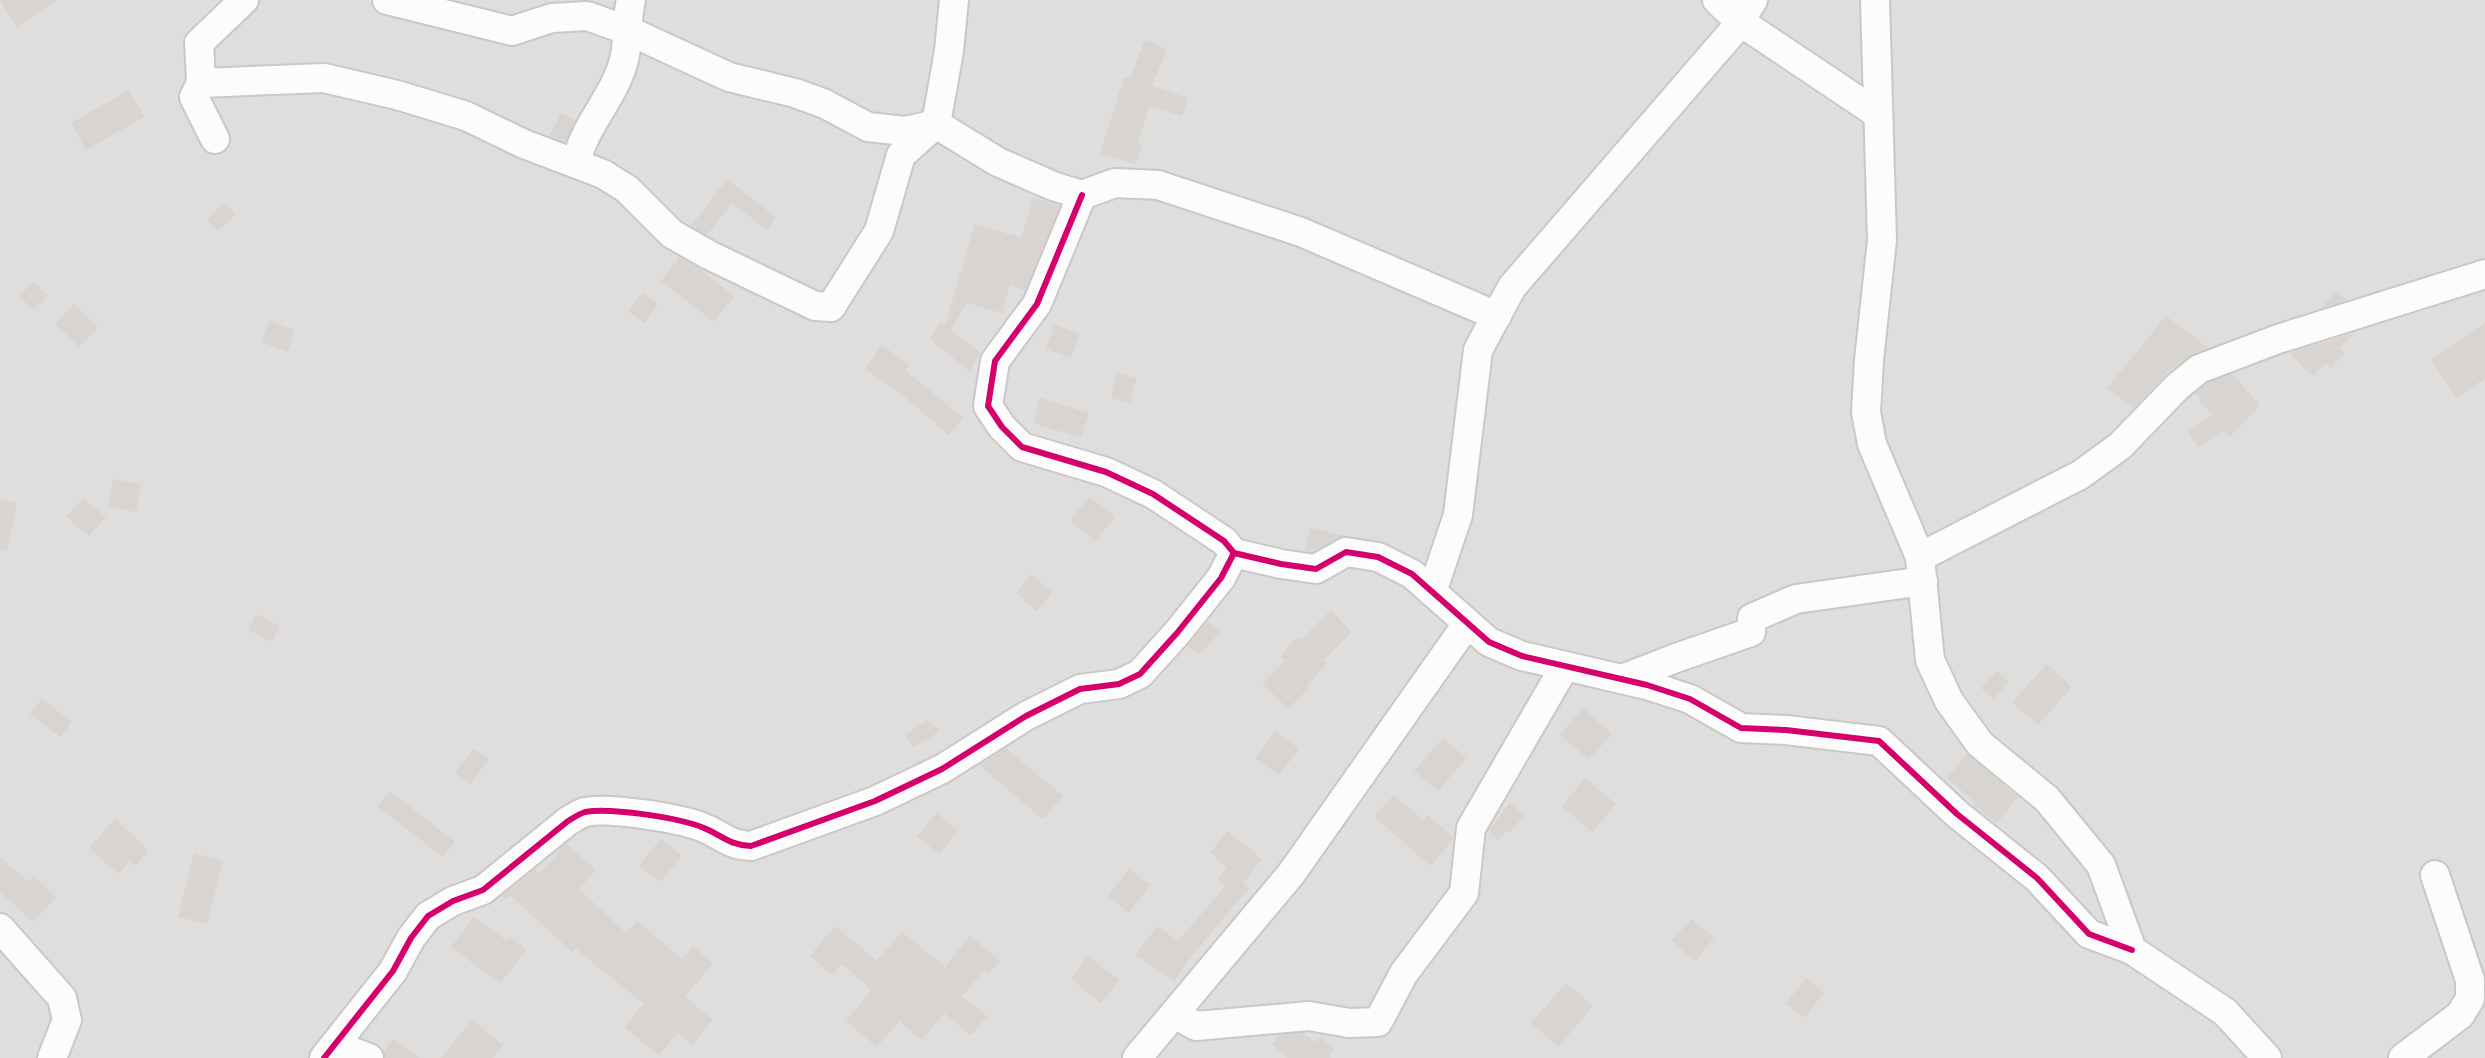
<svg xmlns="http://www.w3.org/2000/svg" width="2485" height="1058" viewBox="0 0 2485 1058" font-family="Quicksand,sans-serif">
  <rect width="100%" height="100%" fill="#f0eeeb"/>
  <rect fill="#dfdedc" x="0" y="0" width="2485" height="1058"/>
  <g fill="#d7d4d2">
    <polygon points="0,0 56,0 17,28"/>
    <polygon points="1145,40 1167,49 1152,86 1188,98 1182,116 1149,106 1138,143 1142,144 1136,164 1100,154 1124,77 1130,79"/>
    <polygon points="129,90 144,117 86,150 71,123"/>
    <polygon points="561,113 575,120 565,142 550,135"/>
    <polygon points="727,179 776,217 767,230 732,203 707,235 691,226"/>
    <polygon points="1033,198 1060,206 1025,290 1010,285 1002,313 967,303 951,330 981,353 969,371 930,339 940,321 945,325 975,224 1021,238"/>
    <polygon points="224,202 236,214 218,231 207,219"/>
    <polygon points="680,257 700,269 734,296 714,322 661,281"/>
    <polygon points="33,282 48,295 33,310 19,296"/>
    <polygon points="2337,291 2347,300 2321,308"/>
    <polygon points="643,292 658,304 644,323 628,311"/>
    <polygon points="74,304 98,327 79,347 55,323"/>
    <polygon points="2166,316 2208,348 2189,356 2167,372 2134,408 2107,388"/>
    <polygon points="269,321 295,330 288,352 261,342"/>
    <polygon points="2485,323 2485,378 2456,398 2431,360"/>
    <polygon points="1054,325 1080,334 1071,358 1046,349"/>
    <polygon points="2354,333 2339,348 2345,353 2331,368 2326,362 2313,376 2289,353"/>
    <polygon points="882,345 909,365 905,370 963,418 949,435 904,396 865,369"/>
    <polygon points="1117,373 1137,378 1130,403 1111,398"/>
    <polygon points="2232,374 2260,405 2230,437 2223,430 2198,447 2188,431 2213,415 2200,402 2202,399 2195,394 2207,383"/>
    <polygon points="1040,398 1089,413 1081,438 1033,423"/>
    <polygon points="113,479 141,484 136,512 108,507"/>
    <polygon points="1090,497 1115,517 1095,541 1070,520"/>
    <polygon points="83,498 106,517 89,536 66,517"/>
    <polygon points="0,499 17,503 7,551 0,550"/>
    <polygon points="1310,528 1346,536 1338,538 1313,552 1305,551"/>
    <polygon points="1031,574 1052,592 1037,611 1016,593"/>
    <polygon points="1331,610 1352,632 1324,660 1327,663 1307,685 1309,688 1288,709 1262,683 1285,661 1280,656 1298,636 1301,640"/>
    <polygon points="256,614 280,626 272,642 248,630"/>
    <polygon points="1208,621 1220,632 1199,655 1188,646"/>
    <polygon points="2047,664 2072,687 2038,725 2012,702"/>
    <polygon points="1997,671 2009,682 1993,699 1981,688"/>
    <polygon points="42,699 72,722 60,737 30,714"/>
    <polygon points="1583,708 1612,734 1589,759 1560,735"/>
    <polygon points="928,720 940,731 913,748 905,735"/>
    <polygon points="1275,731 1299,749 1279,775 1255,758"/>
    <polygon points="1443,738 1466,758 1438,791 1414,771"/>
    <polygon points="474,748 489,759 470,784 455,772"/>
    <polygon points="1006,748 1063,796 1043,819 979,765"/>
    <polygon points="1967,754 2018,797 1997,823 1974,805 1976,803 1947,778"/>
    <polygon points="1585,778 1616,804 1592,832 1562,806"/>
    <polygon points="390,791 455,842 443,857 377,806"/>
    <polygon points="1394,795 1423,820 1428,815 1453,837 1453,840 1430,866 1374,816"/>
    <polygon points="1510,803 1524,816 1509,833 1507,830 1498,840 1488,831"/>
    <polygon points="937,813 958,831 939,854 917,836"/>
    <polygon points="115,819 149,851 135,866 130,861 118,874 89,848"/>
    <polygon points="1227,831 1262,859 1243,883 1249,889 1197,949 1174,981 1136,955 1157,926 1178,941 1225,887 1217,879 1227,867 1210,853"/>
    <polygon points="661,839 682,856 660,882 639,865"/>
    <polygon points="566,844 596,870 579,889 626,933 637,921 682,959 693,946 713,963 685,997 713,1020 692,1045 678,1033 659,1055 624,1027 644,1004 575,948 572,952 510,895 506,899 502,896 535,869 540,873"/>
    <polygon points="194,853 223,861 207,924 178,917"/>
    <polygon points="0,857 28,882 34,876 56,897 33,922 0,892"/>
    <polygon points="1129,869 1150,885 1129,913 1108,896"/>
    <polygon points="474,916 507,941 510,937 527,950 500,983 451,947"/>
    <polygon points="1691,919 1714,938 1695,961 1672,941"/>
    <polygon points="835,926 877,961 902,932 945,967 970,936 1000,961 989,973 985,969 962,996 987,1016 971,1035 944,1013 922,1040 899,1021 877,1047 846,1021 872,990 842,964 832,975 810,956"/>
    <polygon points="1088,956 1119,980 1101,1003 1071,979"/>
    <polygon points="1806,978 1824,993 1804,1018 1786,1003"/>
    <polygon points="1566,983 1593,1006 1558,1047 1531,1023"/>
    <polygon points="472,1020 503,1045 492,1058 441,1058"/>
    <polygon points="1304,1033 1315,1043 1320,1036 1334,1049 1328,1055 1331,1058 1288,1058 1272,1044 1280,1035"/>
    <polygon points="393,1039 420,1058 385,1058 384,1052"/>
  </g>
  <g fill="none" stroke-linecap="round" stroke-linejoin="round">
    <defs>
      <g id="minor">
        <polyline points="387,0 512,31 552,18 587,16 627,30 729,77 795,93 825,104 868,127 905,131 936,124"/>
        <polyline points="954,0 949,51 936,124 998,162 1053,186 1082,195 1115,183 1158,185 1301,232 1497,316"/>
        <polyline points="1717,0 1739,21 1878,114"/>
        <polyline points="1875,0 1882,240 1869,360 1866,412 1872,444 1920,557 1930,660 1949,701 1980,744 2047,799 2101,865 2132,950 2225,1012 2267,1058"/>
        <polyline points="201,83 324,78 397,95 466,116 524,144 603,174 627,189 672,234 709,255 815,306 831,307 879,231 901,155 936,124"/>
        <polyline points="215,139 194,97 201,83 199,43 244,0"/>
        <path d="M 576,163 C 584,125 614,98 624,60 C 629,40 626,19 631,0"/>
        <polyline points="1082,195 1037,304 995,361 988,406 1002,427 1022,447 1106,472 1153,494 1224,541 1234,553 1281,564 1316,569 1346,552 1378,557 1412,574 1489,642 1522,656 1647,685 1690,699 1741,728 1786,730 1879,741 1957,814 2037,878 2089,934 2132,950"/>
        <polyline points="1920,557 2080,475 2120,446 2177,387 2199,369 2278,339 2485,274"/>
        <polyline points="1432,592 1458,515 1478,350 1512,287 1735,29 1753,0"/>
        <polyline points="1622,679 1676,658 1751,632 1752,618 1796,599 1923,581"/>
        <polyline points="0,928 62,998 67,1020 52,1058"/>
        <polyline points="1174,1014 1196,1026 1309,1016 1349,1023 1378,1022 1404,973 1464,893 1471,828 1565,666"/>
        <polyline points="335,1045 369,1058"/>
        <path d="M 324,1058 L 393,971 L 411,938 L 428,916 L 453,901 L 483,890 L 568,821 C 573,818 579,814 585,812 C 609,807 681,818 704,828 C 723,836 729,845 751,846 L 875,801 L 942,769 L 1026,716 L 1080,689 L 1119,684 L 1140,674 L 1177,633 L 1221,578 L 1234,553"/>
        <polyline points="1137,1058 1291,874 1467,624"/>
        <polyline points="2403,1058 2460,1015 2470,999 2470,980 2435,875"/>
      </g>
    </defs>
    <use href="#minor" stroke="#c9c8c7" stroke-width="32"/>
    <use href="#minor" stroke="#fdfcfc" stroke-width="28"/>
    <defs>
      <g id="cycleway">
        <polyline points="1082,195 1037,304 995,361 988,406 1002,427 1022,447 1106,472 1153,494 1224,541 1234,553 1281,564 1316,569 1346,552 1378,557 1412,574 1489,642 1522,656 1647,685 1690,699 1741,728 1786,730 1879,741 1957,814 2037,878 2089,934 2132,950"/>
        <path d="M 324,1058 L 393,971 L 411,938 L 428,916 L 453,901 L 483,890 L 568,821 C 573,818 579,814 585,812 C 609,807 681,818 704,828 C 723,836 729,845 751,846 L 875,801 L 942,769 L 1026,716 L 1080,689 L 1119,684 L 1140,674 L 1177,633 L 1221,578 L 1234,553"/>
      </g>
    </defs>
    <use href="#cycleway" stroke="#fff" stroke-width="10"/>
    <use href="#cycleway" stroke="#d6006c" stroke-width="6"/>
  </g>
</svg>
